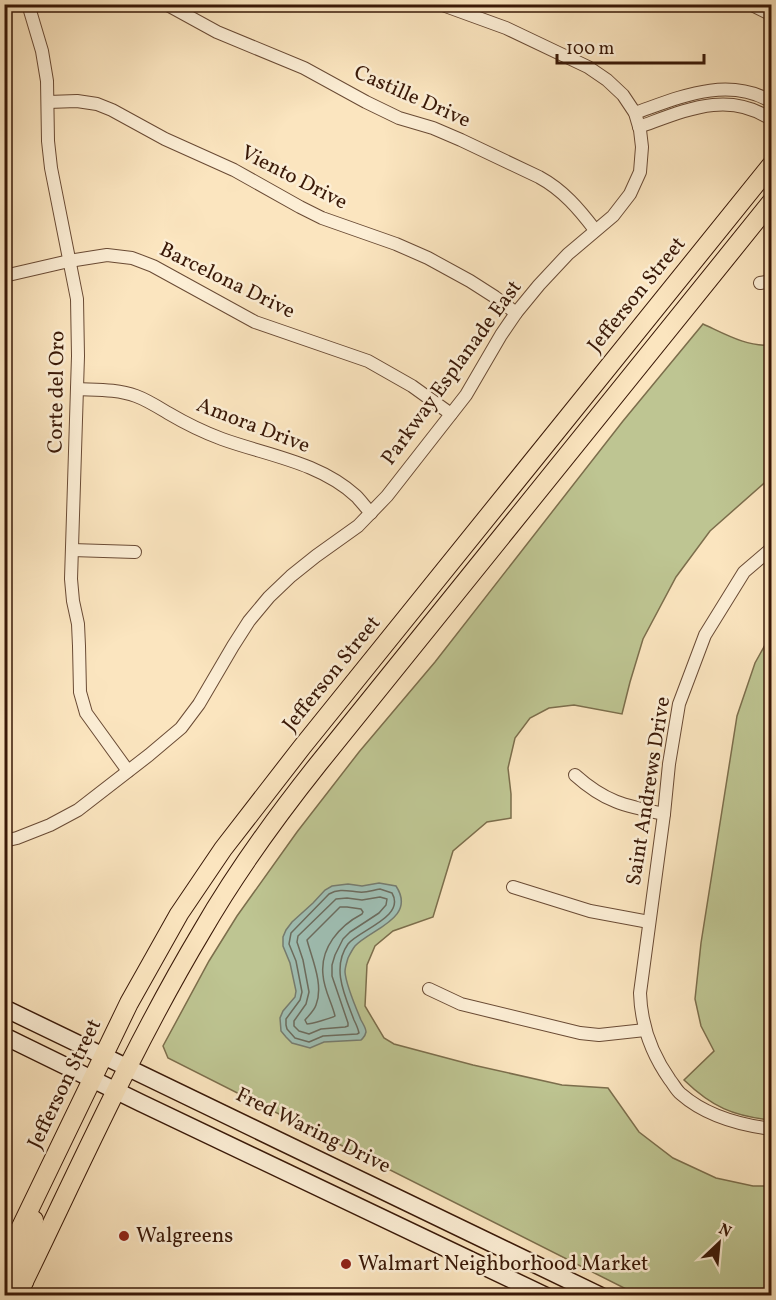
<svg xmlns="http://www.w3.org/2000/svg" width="776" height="1300" viewBox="0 0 776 1300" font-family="Vollkorn,serif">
  <rect width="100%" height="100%" fill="#fbe5bf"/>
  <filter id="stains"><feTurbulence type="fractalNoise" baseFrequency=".00333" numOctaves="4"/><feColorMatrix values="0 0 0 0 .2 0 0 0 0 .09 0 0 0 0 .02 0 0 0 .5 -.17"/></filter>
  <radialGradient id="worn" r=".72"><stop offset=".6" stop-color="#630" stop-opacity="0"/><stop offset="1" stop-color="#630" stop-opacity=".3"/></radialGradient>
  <g fill="#bec592" stroke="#7c6e4c" stroke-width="1.5">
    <path d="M 703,324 C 725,334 747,347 771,345 L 771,477 L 710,531 L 676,577 L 643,639 L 630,682 L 622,714 L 574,705 L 549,708 L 530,718 L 515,738 L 508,768 L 511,794 L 511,818 L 487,822 L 453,851 L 433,917 L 393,931 L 375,946 L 367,965 L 365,1006 L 384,1038 L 394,1044 L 473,1065 L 562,1085 L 608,1088 L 639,1132 L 673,1158 L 716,1178 L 753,1186 L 771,1186 L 771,1295 L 638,1295 L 168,1058 L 163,1046 L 209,961 L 237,916 L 297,832 L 359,752 L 435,662 L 623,421 Z"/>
    <path d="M 771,634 L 772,1119 L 771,1120 C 733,1116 712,1107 684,1080 L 714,1051 L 701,1026 L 695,999 L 701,943 L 737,716 L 755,663 Z"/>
  </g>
  <path fill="#9fbfb4" stroke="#767c6f" stroke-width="1.5" d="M 379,883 L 396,886 C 417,918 371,929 355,946 C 352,950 350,954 348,958 C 347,962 345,967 345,972 C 346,985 356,1008 361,1020 C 363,1024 366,1028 366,1032 C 365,1037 364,1037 361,1040 L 324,1042 L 310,1048 L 292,1043 L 286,1037 L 281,1031 L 280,1018 L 283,1011 L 295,997 L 296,991 L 290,963 L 283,946 L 283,937 L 286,930 L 292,922 L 313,903 L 325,890 L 332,886 L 348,884 L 362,886 Z"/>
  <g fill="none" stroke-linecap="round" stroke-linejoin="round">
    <g stroke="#6c6c5e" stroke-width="1.5">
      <path d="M 380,889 L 392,893 C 406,917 359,930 348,944 C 331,968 345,996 354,1020 C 356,1024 358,1028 359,1033 L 357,1034 L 323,1036 L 309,1042 L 295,1038 L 287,1029 L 286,1025 L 286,1019 L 300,1000 L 302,992 L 296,961 L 289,944 L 291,933 L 329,894 C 339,888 348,891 359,892 C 366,893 373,890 380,889 Z"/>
      <polygon points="380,897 387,899 386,905 379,913 350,932 343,939 335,955 332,965 332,976 348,1023 348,1026 345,1027 321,1029 309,1034 299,1031 294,1026 294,1021 306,1004 309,992 303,960 297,942 298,936 336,899 347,898 362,900"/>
      <path d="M 340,907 L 347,907 L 361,909 L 363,912 L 362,914 C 339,926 320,948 323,975 C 324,990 332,1003 335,1016 C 332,1018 311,1024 307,1024 L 305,1020 C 309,1015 314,1011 316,1005 C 324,985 312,959 307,940 Z"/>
    </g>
    <defs>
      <g id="minor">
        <polyline points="28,4 42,51 47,81 48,141 51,168 77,299 78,356 71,579 73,601 78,624 79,646 80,692 86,713 128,771"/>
        <path d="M 166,4 L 217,32 L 304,68 L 366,102 L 399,118 L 433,128 L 461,140 L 539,177 C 563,190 579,209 595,230"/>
        <polyline points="750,4 772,15"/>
        <polyline points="48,102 77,101 97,104 112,110 165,139 234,170 300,207 322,218 396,244 428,258 470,281 495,297 516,313"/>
        <path d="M 635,113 C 678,98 727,75 772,102"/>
        <path d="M 639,127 C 684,111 728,89 772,120"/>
        <polyline points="4,276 69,261 107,255 132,258 153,266 255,322 368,361 412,386 451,414"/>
        <polyline points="760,283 772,281"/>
        <path d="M 77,389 C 96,390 117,389 136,396 C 147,400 158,407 168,413 C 185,423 203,432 222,439 C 266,455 319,462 356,496 C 361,501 366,508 371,513"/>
        <path d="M 772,548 L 744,572 L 705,635 L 679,704 L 669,764 L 664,814 L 640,993 C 641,1026 651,1053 670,1080 C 674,1085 677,1091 681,1094 C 706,1116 740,1125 772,1129"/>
        <polyline points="72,550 135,552"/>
        <path d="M 575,775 C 605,802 625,806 664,814"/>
        <polyline points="4,841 17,838 50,825 78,810 149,755 181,728 199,704 233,646 249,621 269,597 291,576 316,556 358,526 387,496 466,395 501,335 516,313 539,285 568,254 613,216 630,194 640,172 642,147 640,130 635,113 623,95 607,80 588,67 506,28 440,4"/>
        <polyline points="513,887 590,911 649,922"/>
        <polyline points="429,989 461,1004 580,1033 599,1035 645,1030"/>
      </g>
      <g id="secondary">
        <polyline points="4,1008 601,1296"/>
        <polyline points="4,1036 141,1103 546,1296"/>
      </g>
      <g id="primary">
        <polyline points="4,1262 129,1003 179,914 223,849 302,747 772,164"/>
        <polyline points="24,1282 15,1279 13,1275 33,1231 34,1220"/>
        <path d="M 17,1296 C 77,1173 132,1048 202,931 C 236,872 276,817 319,763 L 772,201"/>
      </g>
    </defs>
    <use href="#minor" stroke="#6a4b35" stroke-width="14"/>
    <use href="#secondary" stroke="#391807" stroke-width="19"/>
    <use href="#primary" stroke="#391807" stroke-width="20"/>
    <use href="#minor" stroke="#fceed5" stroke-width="12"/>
    <use href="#secondary" stroke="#fceed5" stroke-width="16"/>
    <use href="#primary" stroke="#fbe5bf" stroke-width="18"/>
  </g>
  <g fill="#8f2418" stroke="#fceed5" stroke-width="2">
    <circle cx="124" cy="1236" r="6"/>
    <circle cx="346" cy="1264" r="6"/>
  </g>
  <g text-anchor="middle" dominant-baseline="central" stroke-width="5" stroke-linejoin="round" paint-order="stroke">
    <g font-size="21" fill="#391807" stroke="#fceed5">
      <text transform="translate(412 97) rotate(24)">Castille Drive</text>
      <text transform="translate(294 178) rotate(27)">Viento Drive</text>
      <text transform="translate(227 281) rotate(26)">Barcelona Drive</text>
      <text transform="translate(637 295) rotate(-51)">Jefferson Street</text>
      <text transform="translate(452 373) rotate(-54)">Parkway Esplanade East</text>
      <text transform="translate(57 392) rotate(-89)">Corte del Oro</text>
      <text transform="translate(253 426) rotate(21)">Amora Drive</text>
      <text transform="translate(332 674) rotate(-51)">Jefferson Street</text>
      <text transform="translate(649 791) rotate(-81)">Saint Andrews Drive</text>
      <text transform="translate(65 1084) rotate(-64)">Jefferson Street</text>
      <text transform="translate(313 1131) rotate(26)">Fred Waring Drive</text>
    </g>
    <g font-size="21" fill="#391807" stroke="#fceed5" text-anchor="start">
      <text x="136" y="1236">Walgreens</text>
      <text x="358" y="1264">Walmart Neighborhood Market</text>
    </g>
  </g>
  <rect width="776" height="1300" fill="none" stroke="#fbe5bf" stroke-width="24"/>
  <rect x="6" y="6" width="764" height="1288" fill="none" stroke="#391807" stroke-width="3"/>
  <rect x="12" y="12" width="752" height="1276" fill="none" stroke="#391807" stroke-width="1.5"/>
  <g transform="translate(719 1243) rotate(26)" stroke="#fceed5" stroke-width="4.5" paint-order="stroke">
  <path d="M0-4.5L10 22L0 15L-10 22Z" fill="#391807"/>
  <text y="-9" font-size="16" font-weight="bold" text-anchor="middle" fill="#391807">N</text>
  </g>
  <path d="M557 54v9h147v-9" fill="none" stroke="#391807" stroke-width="3"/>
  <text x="566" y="54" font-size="18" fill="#391807" stroke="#fceed5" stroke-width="4.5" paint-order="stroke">100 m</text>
  <rect width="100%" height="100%" filter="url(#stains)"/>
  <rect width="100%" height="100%" fill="url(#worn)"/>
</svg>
